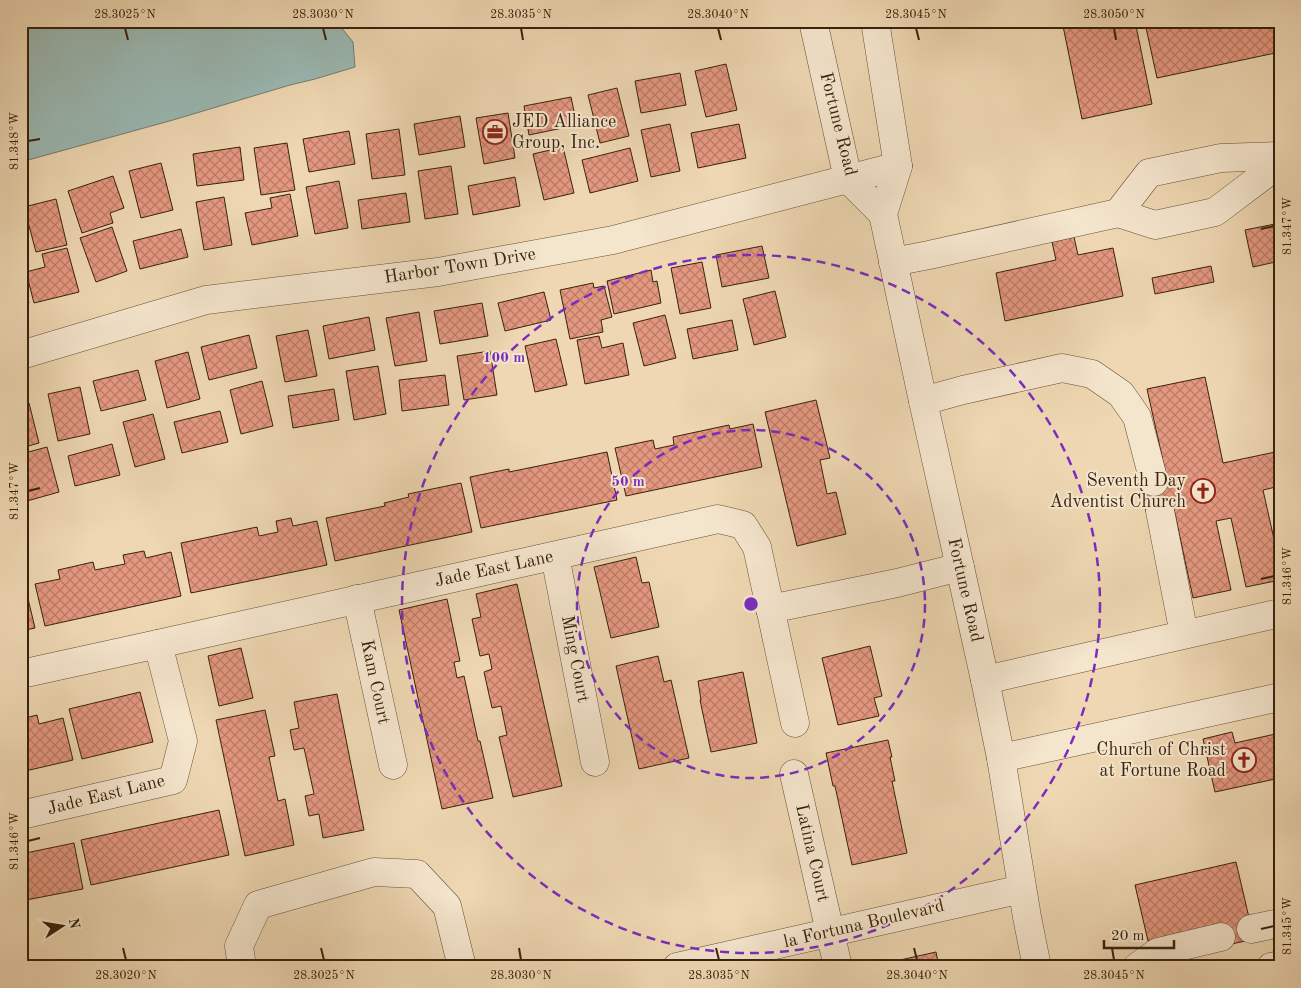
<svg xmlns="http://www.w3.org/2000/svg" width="1301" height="988" viewBox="0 0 1301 988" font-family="'Old Standard TT',serif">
  <defs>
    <pattern id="building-cross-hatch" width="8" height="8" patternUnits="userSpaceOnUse" patternTransform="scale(1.25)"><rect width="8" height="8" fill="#e59880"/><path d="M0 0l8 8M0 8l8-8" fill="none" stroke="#bb7c67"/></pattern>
  </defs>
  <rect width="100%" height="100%" fill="#eed7b2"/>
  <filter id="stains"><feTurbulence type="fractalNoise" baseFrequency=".004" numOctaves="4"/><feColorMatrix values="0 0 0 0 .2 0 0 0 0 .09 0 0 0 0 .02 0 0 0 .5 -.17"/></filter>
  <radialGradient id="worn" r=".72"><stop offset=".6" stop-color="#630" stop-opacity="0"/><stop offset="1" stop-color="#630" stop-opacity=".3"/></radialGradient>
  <polygon fill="#9ab8b2" stroke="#737c70" points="21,21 336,21 353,42 355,67 315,79 290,85 173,120 21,162"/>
  <g fill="url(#building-cross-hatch)" stroke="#38220c">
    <polygon points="1062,21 1135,21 1152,104 1082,119"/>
    <polygon points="1151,21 1280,21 1280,52 1157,78 1145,23"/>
    <polygon points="726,64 737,110 706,117 695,71"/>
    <polygon points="680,73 686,105 641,113 635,81"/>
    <polygon points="617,88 629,136 600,143 588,95"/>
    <polygon points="571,97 577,125 529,135 524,106"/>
    <polygon points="508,113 515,158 484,164 476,118"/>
    <polygon points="460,116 465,147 419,155 414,124"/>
    <polygon points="670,124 680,171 651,177 641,130"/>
    <polygon points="739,124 746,158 698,168 691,133"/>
    <polygon points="399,129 405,175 372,179 366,134"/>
    <polygon points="349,131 355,164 309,172 303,139"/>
    <polygon points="287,143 295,190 261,195 254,148"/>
    <polygon points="240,147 244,180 197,186 193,154"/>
    <polygon points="563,147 574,193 544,200 533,154"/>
    <polygon points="630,148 638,181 590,193 582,160"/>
    <polygon points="161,163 173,210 141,218 129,171"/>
    <polygon points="451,166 458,214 425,219 418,171"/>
    <polygon points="113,176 124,208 110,213 113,223 82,233 68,191"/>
    <polygon points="515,177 520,206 473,215 468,186"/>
    <polygon points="339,181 348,228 315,234 306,187"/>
    <polygon points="406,193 410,222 362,229 358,200"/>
    <polygon points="290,194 298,236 252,245 245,213 272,208 270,198"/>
    <polygon points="224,197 232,245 204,250 196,202"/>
    <polygon points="56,199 67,245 36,252 24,207"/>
    <polygon points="1280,223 1280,261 1253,267 1245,230"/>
    <polygon points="112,227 127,271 96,282 80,238"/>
    <polygon points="181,229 188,257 140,269 133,241"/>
    <polygon points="1074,237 1078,255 1113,248 1123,296 1005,321 996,273 1056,260 1052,242"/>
    <polygon points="762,246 769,278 722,287 716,255"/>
    <polygon points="67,248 79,292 34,303 26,272 45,267 42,254"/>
    <polygon points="702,262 711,308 680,314 671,268"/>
    <polygon points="1211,266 1214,282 1155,294 1152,278"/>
    <polygon points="651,270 653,282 657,281 661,303 614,314 607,281"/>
    <polygon points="21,274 29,303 21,306"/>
    <polygon points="593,283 594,288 604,286 612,317 601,320 603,332 570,339 560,290"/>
    <polygon points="775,291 786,337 754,345 743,299"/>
    <polygon points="544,292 551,320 505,331 498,303"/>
    <polygon points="482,303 488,336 440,344 434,311"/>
    <polygon points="419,312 427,361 395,366 386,318"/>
    <polygon points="665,315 676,358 644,366 633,323"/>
    <polygon points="369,317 375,350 329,359 323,326"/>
    <polygon points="732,320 738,350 693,359 687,329"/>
    <polygon points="308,330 317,376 285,382 276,336"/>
    <polygon points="249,335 257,368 209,380 201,347"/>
    <polygon points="599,336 602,348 623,343 629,375 585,384 577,340"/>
    <polygon points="556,339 567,385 535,392 525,346"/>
    <polygon points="490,351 497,395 464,400 457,356"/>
    <polygon points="188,352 200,399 167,408 155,361"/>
    <polygon points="378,366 386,414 354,420 346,371"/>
    <polygon points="138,370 146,400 101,411 93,381"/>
    <polygon points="445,375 449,405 402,411 399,380"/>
    <polygon points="1205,377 1223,463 1280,451 1280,486 1263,490 1280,566 1280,580 1246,587 1231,518 1216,521 1231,590 1193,598 1174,509 1160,511 1147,515 1140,485 1167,479 1147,389"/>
    <polygon points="262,381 273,426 241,434 230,390"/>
    <polygon points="80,387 90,434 58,441 48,394"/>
    <polygon points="334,389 339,420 293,428 288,396"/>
    <polygon points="816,400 830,458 820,460 827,494 836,492 846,534 797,546 765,412"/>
    <polygon points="29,403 39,443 21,448 21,405"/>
    <polygon points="220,411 228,442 182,453 174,422"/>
    <polygon points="153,414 165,459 135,467 123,422"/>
    <polygon points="753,424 762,467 626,496 615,448 653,440 655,449 674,445 673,437 729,425 730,429"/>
    <polygon points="112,444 120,475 75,486 68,456"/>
    <polygon points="47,447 59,492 27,501 21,478 21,454"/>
    <polygon points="607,452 617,500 481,528 470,477 509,469 509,472"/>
    <polygon points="461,483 472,532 335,561 326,518 385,506 384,503 409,497 408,494"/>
    <polygon points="291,518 293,526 317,521 327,565 191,593 181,543 257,527 259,536 278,532 276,521"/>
    <polygon points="144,551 146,558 171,552 181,596 45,626 35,584 60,579 58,570 93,562 95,570 125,564 123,555"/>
    <polygon points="636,557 642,583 649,582 659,627 611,638 594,567"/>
    <polygon points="517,584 562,786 513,797 499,737 507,735 501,706 492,708 484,672 492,669 489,654 480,656 472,619 481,617 476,594"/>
    <polygon points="25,586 35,628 21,631 21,587"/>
    <polygon points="447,599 460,661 454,662 457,678 464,676 478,741 480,741 493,798 442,809 399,610"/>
    <polygon points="870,646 882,696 874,698 879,716 838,725 822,658"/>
    <polygon points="241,648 253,698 219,706 208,656"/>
    <polygon points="658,656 664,682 671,680 689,758 639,769 616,666"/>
    <polygon points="743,672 757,743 711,752 700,700 701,700 698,681"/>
    <polygon points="140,692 153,742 82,759 69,709"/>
    <polygon points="337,694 364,830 323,838 319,814 309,816 305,796 314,794 304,748 294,750 290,730 299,728 294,702"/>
    <polygon points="265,710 275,756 269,757 278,801 285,799 294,845 245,856 216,720"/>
    <polygon points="37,715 39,724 63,718 73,760 21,772 21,719"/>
    <polygon points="1232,732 1235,743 1280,733 1280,778 1215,792 1203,739"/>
    <polygon points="888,740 892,757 890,757 895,781 892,781 907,853 852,865 835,786 833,786 826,753"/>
    <polygon points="219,810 229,855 91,885 81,840"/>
    <polygon points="74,843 83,889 21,901 21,854"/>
    <polygon points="1236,862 1254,939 1223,946 1218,925 1148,941 1135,885"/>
    <polygon points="936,952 939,967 873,967 873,966"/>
  </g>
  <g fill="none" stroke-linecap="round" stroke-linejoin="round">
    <defs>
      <g id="minor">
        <polyline points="813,21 848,179 883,214"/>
        <polyline points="875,21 898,166 883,214 923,401 985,680 1001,758 1027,917 1037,967"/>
        <polyline points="1118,213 1149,173 1221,158 1280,156"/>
        <polyline points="893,262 929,255 1118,213 1155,225 1215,212 1280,163"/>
        <polyline points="21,355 206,300 438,272 613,240 898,166"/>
        <polyline points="923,401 963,390 1062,368 1092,374 1121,394 1137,417 1154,482"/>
        <polyline points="1160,511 1184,634"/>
        <polyline points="555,556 595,762"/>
        <polyline points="357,599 393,765"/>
        <polyline points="770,609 897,583 960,567"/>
        <polyline points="158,644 718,519 743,525 757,547 795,723"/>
        <polyline points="21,674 158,644 183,741 173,780 21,815"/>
        <polyline points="985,680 1280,613"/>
        <polyline points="1001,758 1280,697"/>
        <polyline points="794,774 838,967"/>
        <polyline points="1251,929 1280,923"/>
        <polyline points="242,967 239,946 258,905 374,872 417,874 447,906 462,967"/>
        <polyline points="677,967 1022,889"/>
        <polyline points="1137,967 1158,952 1221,937"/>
        <polyline points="1271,967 1280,965"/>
      </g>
    </defs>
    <use href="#minor" stroke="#664f36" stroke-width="29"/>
    <use href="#minor" stroke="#f4e5cd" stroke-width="28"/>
  </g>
  <path fill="none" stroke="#38220c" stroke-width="2" d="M 125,28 L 128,40M 323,28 L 326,40M 521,28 L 523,40M 718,28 L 721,40M 916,28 L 919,40M 1114,28 L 1116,40M 28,141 L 40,139M 1261,229 L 1274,226M 28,491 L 40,488M 1261,579 L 1274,576M 28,841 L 40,838M 1261,929 L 1274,926M 123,948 L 126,960M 321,948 L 324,960M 519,948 L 521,960M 716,948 L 719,960M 914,948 L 917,960M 1112,948 L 1114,960"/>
  <g fill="none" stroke="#7b2cbf" stroke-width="2.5" stroke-dasharray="9 6">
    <circle cx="751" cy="604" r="174"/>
    <circle cx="751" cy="604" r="349"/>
  </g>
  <defs>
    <symbol id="office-ring" viewBox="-11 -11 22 22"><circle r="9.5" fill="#f4e5cd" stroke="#8f2418" stroke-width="1.5"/><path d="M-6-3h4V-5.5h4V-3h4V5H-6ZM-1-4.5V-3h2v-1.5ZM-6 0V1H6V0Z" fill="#8f2418"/></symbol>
    <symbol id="church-ring" viewBox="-11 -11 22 22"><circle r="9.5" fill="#f4e5cd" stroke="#8f2418" stroke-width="1.5"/><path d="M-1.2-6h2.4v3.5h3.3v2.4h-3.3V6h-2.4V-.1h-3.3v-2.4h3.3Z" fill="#8f2418"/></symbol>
  </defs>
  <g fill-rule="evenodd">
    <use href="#office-ring" x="481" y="118" width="28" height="28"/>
    <use href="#church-ring" x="1189" y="477" width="28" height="28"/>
    <use href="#church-ring" x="1230" y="746" width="28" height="28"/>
  </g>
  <g text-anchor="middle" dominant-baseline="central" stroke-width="4" stroke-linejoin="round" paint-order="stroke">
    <g font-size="18" fill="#38220c" stroke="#f4e5cd" text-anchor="end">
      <text x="512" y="122" text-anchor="start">JED Alliance<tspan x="512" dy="21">Group, Inc.</tspan></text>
      <text x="1186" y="481">Seventh Day<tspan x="1186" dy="21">Adventist Church</tspan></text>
      <text x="1226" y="750">Church of Christ<tspan x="1226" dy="21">at Fortune Road</tspan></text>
    </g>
    <g font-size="18" fill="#38220c" stroke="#f4e5cd">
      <text transform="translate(838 124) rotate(76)">Fortune Road</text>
      <text transform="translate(460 266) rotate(-9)">Harbor Town Drive</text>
      <text transform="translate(494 569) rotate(-12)">Jade East Lane</text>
      <text transform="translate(965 590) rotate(77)">Fortune Road</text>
      <text transform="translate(575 659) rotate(79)">Ming Court</text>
      <text transform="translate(375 682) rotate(78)">Kam Court</text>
      <text transform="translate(106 795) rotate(-14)">Jade East Lane</text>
      <text transform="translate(812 853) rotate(77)">Latina Court</text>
      <text transform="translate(864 924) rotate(-13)">la Fortuna Boulevard</text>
    </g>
  </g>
  <circle cx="751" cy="604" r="8" fill="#7b2cbf" stroke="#f4e5cd" stroke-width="2.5"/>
  <g font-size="15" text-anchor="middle" font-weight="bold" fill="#7b2cbf" stroke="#f4e5cd" stroke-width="4" stroke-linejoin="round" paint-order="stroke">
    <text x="504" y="362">100 m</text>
    <text x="628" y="486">50 m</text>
  </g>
  <rect width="1301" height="988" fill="none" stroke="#eed7b2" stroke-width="55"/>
  <g transform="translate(62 926) rotate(78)" stroke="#f4e5cd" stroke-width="4" paint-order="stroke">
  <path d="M0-4L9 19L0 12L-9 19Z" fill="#38220c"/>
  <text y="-8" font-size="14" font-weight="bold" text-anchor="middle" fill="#38220c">N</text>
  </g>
  <path d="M1104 940v8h70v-8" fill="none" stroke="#38220c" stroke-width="2.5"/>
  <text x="1111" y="940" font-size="15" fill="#38220c" stroke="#f4e5cd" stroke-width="4" paint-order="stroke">20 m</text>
  <rect x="28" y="28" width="1246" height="932" fill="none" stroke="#38220c" stroke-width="2"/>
  <g font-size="12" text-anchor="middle" fill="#38220c">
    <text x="125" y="18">28.3025°N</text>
    <text x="323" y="18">28.3030°N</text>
    <text x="521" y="18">28.3035°N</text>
    <text x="718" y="18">28.3040°N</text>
    <text x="916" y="18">28.3045°N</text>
    <text x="1114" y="18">28.3050°N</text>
    <text transform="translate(14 141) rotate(-90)" y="4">81.348°W</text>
    <text transform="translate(1287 226) rotate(-90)" y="4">81.347°W</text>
    <text transform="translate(14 491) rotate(-90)" y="4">81.347°W</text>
    <text transform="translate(1287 576) rotate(-90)" y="4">81.346°W</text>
    <text transform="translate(14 841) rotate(-90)" y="4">81.346°W</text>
    <text transform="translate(1287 926) rotate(-90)" y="4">81.345°W</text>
    <text x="126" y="979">28.3020°N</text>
    <text x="324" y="979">28.3025°N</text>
    <text x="521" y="979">28.3030°N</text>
    <text x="719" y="979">28.3035°N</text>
    <text x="917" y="979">28.3040°N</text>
    <text x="1114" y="979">28.3045°N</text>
  </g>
  <rect width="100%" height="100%" filter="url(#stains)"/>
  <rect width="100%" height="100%" fill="url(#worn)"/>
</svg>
